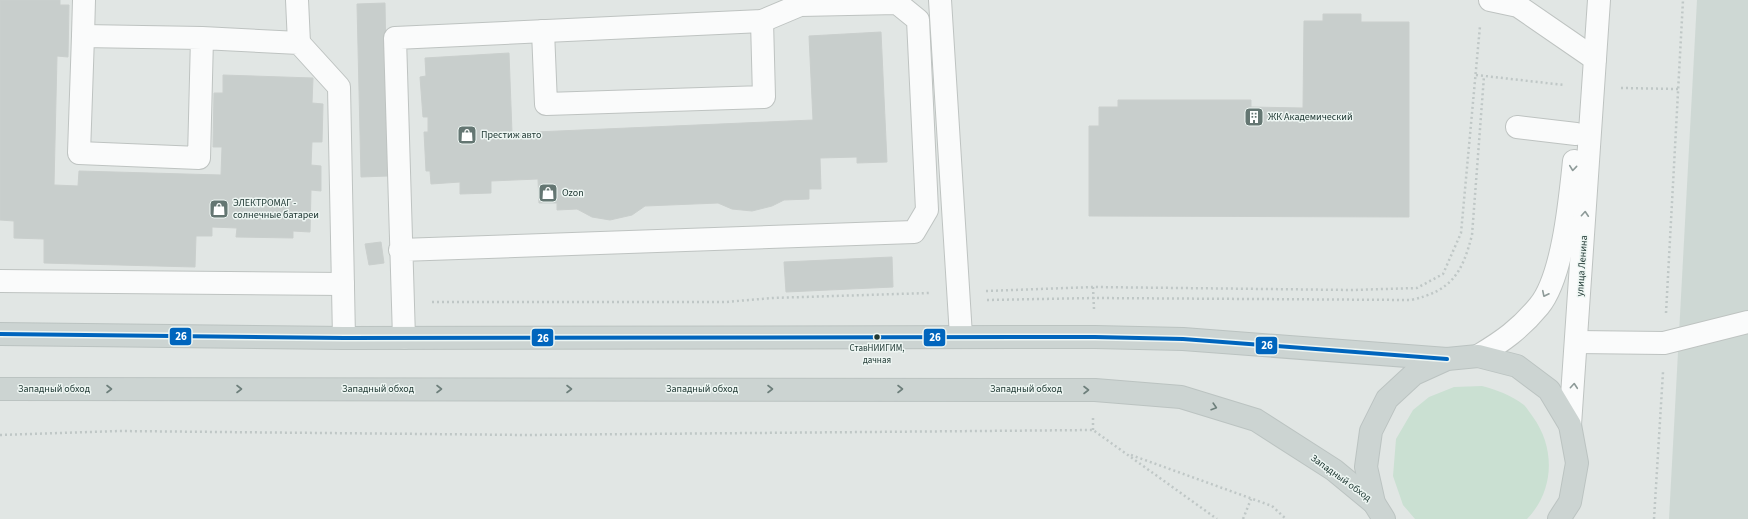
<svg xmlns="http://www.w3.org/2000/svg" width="1748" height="519" viewBox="0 0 1748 519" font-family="'Source Sans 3',sans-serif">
  <rect width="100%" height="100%" fill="#e1e6e4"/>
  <polygon fill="#ced8d4" points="1697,0 1748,0 1748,519 1669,519"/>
  <path fill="#cae0d2" d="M 1482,386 C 1497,390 1511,395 1524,405 C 1527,408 1530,413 1533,417 C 1556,449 1554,491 1527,519 L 1415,519 L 1403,505 L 1393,476 L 1396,439 L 1413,410 L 1429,397 L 1454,387 Z"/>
  <g fill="#c8cecc" stroke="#cacfcd">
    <polygon points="0,0 60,0 60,5 69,5 68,57 57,56 54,185 78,186 79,171 221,175 222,147 213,147 214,93 223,93 223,75 313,78 312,103 323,104 322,142 312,142 311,165 321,166 321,191 311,190 310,232 293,231 293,238 236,237 237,228 212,227 212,236 196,236 195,267 44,263 44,239 14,238 14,221 0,220"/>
    <polygon points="385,3 388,176 361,177 357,4"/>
    <polygon points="1323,14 1361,14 1361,22 1409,22 1409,217 1089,216 1089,126 1099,126 1099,107 1118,107 1118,100 1251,100 1251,107 1303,108 1304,21 1323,21"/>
    <polygon points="881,32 887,162 857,163 857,157 820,158 821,189 809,189 809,199 784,200 772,206 752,211 732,209 718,203 645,206 632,215 610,220 592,217 577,209 557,210 557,203 539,203 538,179 491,181 491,193 460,194 460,182 431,184 430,171 426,171 424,132 428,132 428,117 423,117 420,77 426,76 425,58 509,53 512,133 813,120 809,36"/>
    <polygon points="381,242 384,263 369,265 365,244"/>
    <polygon points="892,257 893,287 786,292 784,262"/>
  </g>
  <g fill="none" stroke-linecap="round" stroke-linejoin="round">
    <defs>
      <g id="minor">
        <polyline points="297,0 299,43"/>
        <polyline points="940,0 961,336"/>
        <polyline points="1490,0 1518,6 1595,59"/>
        <polyline points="543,31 546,104 764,97 762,21"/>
        <polyline points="83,36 84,0"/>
        <polyline points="202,38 199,158 79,153 83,36 202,38 299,43 339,87 344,338"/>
        <polyline points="1517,127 1576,134"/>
        <polyline points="400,250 914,232 927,210 918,20 897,3 800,5 762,21 395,38 404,338"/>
        <polyline points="0,281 343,284"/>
        <polyline points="1577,342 1664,343 1748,322"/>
        <path d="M 1478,356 C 1503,341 1520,329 1539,306 C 1563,277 1570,199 1574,161"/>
        <polyline points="1570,425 1599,0"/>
      </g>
      <g id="major">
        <polyline points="0,334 344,338 1095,337 1183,339 1447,359"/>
        <polyline points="0,389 1095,390 1181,397 1256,420 1334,470 1374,503"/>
        <polyline points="1384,519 1374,503 1366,467 1371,431 1387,399 1414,374 1447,359 1478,356 1517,366 1549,390 1570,425 1577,463 1570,502 1559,519"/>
      </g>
    </defs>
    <use href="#minor" stroke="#bec3c1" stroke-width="24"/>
    <use href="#major" stroke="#bbc3c1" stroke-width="24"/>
    <g stroke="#bfc7c6" stroke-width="2.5" stroke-dasharray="2 3" stroke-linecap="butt">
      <polyline points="1476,75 1564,85"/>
      <polyline points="1621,88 1678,89"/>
      <polyline points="1093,287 1094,309"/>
      <polyline points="986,291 1093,287 1352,290 1417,288 1443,274 1461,233 1480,26"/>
      <path d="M 987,300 L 1094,298 L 1411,300 C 1451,291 1462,274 1472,235 L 1484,76"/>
      <polyline points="432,302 726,302 772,298 929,293"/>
      <polyline points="1666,313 1683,0"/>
      <polyline points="1093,430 1093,418"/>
      <polyline points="0,435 119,431 527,435 1093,430 1217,519"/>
      <polyline points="1131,455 1272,506 1286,519"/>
      <polyline points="1243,519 1251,499"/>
      <polyline points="1654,519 1663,372"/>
    </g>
    <use href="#minor" stroke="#fafbfb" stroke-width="22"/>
    <use href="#major" stroke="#ccd4d2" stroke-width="22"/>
    <defs>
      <polyline id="bus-1" points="0,334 344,338 1095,337 1183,339 1447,359"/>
    </defs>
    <use href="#bus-1" stroke="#eef6f3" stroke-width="7"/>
    <use href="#bus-1" stroke="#0065bd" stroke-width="4"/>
  </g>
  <defs><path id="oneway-chevron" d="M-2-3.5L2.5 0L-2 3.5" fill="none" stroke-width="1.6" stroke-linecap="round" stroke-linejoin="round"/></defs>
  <g stroke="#8d9a98">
    <use href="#oneway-chevron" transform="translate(1573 168) rotate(96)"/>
    <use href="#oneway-chevron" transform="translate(1585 214) rotate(-86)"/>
    <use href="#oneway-chevron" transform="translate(1545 294) rotate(116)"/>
    <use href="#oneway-chevron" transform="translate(1574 386) rotate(-85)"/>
  </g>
  <g stroke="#6d7f7b">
    <use href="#oneway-chevron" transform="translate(109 389)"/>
    <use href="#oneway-chevron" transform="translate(239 389)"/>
    <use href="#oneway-chevron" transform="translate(439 389)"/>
    <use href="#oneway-chevron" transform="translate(569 389)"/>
    <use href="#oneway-chevron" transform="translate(770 389)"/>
    <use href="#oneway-chevron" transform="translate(900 389)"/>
    <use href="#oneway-chevron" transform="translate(1086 390)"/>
    <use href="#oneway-chevron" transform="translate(1214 407) rotate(17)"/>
  </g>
  <defs>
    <symbol id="building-square" viewBox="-11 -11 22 22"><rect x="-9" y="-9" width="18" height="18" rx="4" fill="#647672" stroke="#eef6f3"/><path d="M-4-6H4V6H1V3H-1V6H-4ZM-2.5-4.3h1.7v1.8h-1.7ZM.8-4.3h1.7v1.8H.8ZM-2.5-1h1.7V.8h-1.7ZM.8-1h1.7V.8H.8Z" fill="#fff"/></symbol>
    <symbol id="shop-square" viewBox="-11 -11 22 22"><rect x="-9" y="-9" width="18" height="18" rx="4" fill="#647672" stroke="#eef6f3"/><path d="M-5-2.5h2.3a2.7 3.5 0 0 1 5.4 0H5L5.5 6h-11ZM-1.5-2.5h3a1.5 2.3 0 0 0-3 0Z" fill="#fff"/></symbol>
  </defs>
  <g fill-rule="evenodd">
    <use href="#building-square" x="1243" y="106" width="22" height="22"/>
    <use href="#shop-square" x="456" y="124" width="22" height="22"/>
    <use href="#shop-square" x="537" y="182" width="22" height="22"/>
    <use href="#shop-square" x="208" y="198" width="22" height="22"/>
  </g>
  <circle fill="#203934" stroke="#eef6f3" stroke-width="1.5" cx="877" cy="337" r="3.5"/>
  <g text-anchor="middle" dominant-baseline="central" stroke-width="3" stroke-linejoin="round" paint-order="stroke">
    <g font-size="9" fill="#203934" stroke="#eef6f3">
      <text x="877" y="348">СтавНИИГИМ,<tspan x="877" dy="12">дачная</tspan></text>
    </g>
    <g font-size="10" fill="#203934" stroke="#eef6f3" text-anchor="start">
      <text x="1268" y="117">ЖК Академический</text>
      <text x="481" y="135">Престиж авто</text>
      <text x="562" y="193">Ozon</text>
      <text x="233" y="203">ЭЛЕКТРОМАГ -<tspan x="233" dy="12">солнечные батареи</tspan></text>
    </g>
    <g font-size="10" fill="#203934" stroke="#eef6f3">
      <text transform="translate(1582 266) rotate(-86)">улица Ленина</text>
      <text x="54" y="389">Западный обход</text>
      <text x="378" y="389">Западный обход</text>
      <text x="702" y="389">Западный обход</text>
      <text x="1026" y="389">Западный обход</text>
      <text transform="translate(1341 478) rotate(36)">Западный обход</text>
    </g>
  </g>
  <g stroke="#eef6f3" stroke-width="1.5">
    <rect x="169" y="327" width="23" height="19" rx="4" fill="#0065bd"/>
    <rect x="923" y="328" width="23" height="19" rx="4" fill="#0065bd"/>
    <rect x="531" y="328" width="23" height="19" rx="4" fill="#0065bd"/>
    <rect x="1255" y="336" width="23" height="19" rx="4" fill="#0065bd"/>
  </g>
  <g font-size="11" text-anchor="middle" font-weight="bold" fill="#fff">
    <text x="181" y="340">26</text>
    <text x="935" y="341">26</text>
    <text x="543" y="342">26</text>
    <text x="1267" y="349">26</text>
  </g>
</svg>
